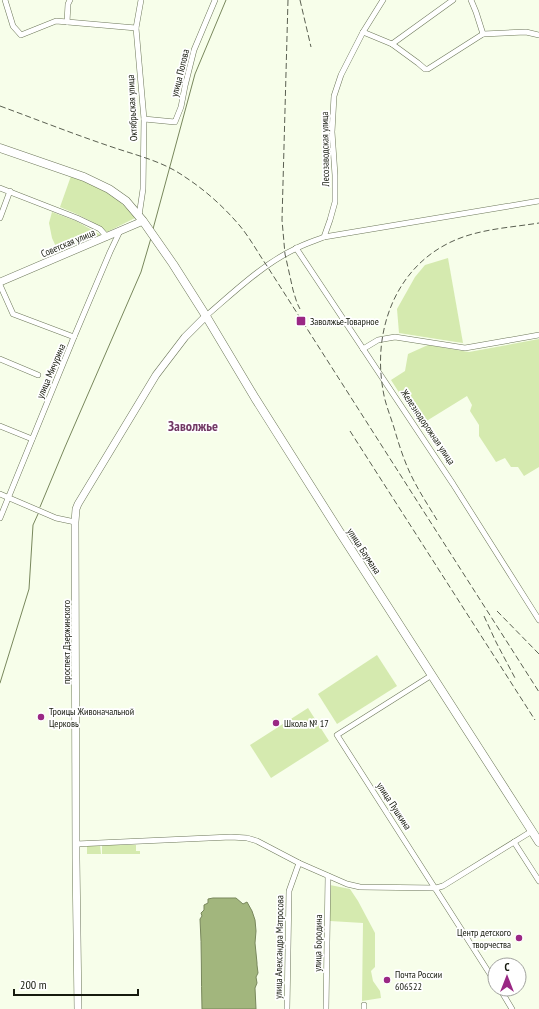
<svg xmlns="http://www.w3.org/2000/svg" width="539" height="1009" viewBox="0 0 539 1009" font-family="'PT Sans Narrow',sans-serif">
  <rect width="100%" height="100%" fill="#f7feea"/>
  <g fill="#d5eaaf">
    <path d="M 71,176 C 98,187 117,194 135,218 L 107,232 C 93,221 77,214 60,207 Z"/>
    <polygon points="52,212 76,221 101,235 59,253 52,238 49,223"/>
    <polygon points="448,258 463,343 456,342 399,333 397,309 415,277 425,265"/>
    <polygon points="539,339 539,467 524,476 518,467 511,467 505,458 496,462 479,436 479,425 470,411 472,405 467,396 420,425 391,380 405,371 408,354 428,345 469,352"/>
    <polygon points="377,655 397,686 337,724 318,694"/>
    <polygon points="308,708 329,741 271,778 250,745"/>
    <polygon points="100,845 101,854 87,854 87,846"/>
    <polygon points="102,845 136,845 136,851 140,851 140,854 102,854"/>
    <polygon points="330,885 350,889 358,901 375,933 375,967 371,971 373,981 380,991 381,998 362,1001 363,923 330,921"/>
  </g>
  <path fill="#a2b67d" stroke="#78875c" d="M 213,898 L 236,898 L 243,904 L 247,902 L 252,911 L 255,920 L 256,931 L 255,943 L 257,963 L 257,965 L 258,973 L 256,977 L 257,983 L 255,988 L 256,1009 L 202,1009 C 201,979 202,949 200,919 L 202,916 L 201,913 L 204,910 L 204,905 L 208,903 L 208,899 Z"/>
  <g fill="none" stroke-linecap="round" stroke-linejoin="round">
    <g stroke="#78875c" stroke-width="1">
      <polyline points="153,229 195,74 226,0"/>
      <polyline points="40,507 65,447 141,272 151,238"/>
      <polyline points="0,683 29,589 33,525 38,514"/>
    </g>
    <defs>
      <g id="street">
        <polyline points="5,0 13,26 21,35 56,21 136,28"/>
        <polyline points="471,0 476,12 483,34"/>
        <polyline points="67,22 68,4 70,0"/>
        <polyline points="363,32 392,44 453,0"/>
        <polyline points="392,44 418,63 425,69 428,69 483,34 526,32 539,35"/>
        <polyline points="144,119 175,122 181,107 185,86 194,50 215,0"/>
        <polyline points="0,188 77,218 100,229 107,237"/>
        <polyline points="139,216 143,189 144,119 136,28 141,0"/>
        <polyline points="0,218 10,191"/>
        <polyline points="324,237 330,220 335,202 335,175 332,132 334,96 341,75 363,32 383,0"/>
        <polyline points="296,248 453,484 539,620"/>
        <polyline points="0,285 13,314 74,337"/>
        <path d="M 206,316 C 233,293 263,264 295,249 C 304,244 314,241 324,237 L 539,201"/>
        <polyline points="363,349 378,340 395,337 465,348 539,335"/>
        <polyline points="0,359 38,375"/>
        <polyline points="0,426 32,439"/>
        <polyline points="0,494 56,518 75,522"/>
        <polyline points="0,518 74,337 110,252 120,231"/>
        <polyline points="432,675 337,735 495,982"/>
        <polyline points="514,842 539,881"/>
        <polyline points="76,844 231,837 247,838 257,841 299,863 347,884 360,887 436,888 443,886 532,831"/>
        <polyline points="500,989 512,1009"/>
        <polyline points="287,1009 289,891 299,863"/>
        <polyline points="326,1009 328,876"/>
        <polyline points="364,1009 364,1005"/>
      </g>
      <g id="secondary">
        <polyline points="0,282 143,221"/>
        <polyline points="78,1009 76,859 75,522 76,509 78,504 156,375 185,337 206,316"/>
      </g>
      <polyline id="primary" points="0,148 84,177 109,189 126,201 143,221 173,264 206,316 255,398 341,534 539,842"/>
    </defs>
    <use href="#street" stroke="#6d775a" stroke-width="6"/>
    <use href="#secondary" stroke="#6d775a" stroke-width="8"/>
    <use href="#primary" stroke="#6d775a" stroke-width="9"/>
    <use href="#street" stroke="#fff" stroke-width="5"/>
    <use href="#secondary" stroke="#fff" stroke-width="7"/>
    <use href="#primary" stroke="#fff" stroke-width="8"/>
    <g stroke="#5a5f51" stroke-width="1" stroke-dasharray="6 3" stroke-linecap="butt">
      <polyline points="288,0 282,220 285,254 293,290 297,303 300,309"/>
      <polyline points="300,0 311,47"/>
      <path d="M 0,106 C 38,120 76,135 115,148 C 139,156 164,162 185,177 C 205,190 224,207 240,226 C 250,238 258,253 267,266 L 539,692"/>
      <polyline points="350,431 535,720"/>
      <path d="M 437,520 C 428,505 418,490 410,473 C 404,460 399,445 395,431 C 391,417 385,404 383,390 C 373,334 393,273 445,245 C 474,229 508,228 539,223"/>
      <polyline points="497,611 539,654"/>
      <polyline points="484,616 496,642 515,678"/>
    </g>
  </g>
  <g fill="#9a2884" stroke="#fff" stroke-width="1.5">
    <rect x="296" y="316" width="10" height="10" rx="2"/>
    <circle cx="41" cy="717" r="4"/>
    <circle cx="276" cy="723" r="4"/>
    <circle cx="519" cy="938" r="4"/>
    <circle cx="387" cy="980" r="4"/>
  </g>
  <g text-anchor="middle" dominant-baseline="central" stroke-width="3.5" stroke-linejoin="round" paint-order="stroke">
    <g font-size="10" fill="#161a0e" stroke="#fff">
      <text transform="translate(180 73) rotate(-76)">улица Попова</text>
      <text transform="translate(132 108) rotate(-93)">Октябрьская улица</text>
      <text transform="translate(325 149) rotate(-91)">Лесозаводская улица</text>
      <text transform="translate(68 243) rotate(-23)">Советская улица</text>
      <text transform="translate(51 371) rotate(-67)">улица Мичурина</text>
      <text transform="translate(428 427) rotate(56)">Железнодорожная улица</text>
      <text transform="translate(364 551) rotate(57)">улица Баумана</text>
      <text transform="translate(66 642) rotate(-90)">проспект Дзержинского</text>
      <text transform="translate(394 806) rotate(57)">улица Пушкина</text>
      <text transform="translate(318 943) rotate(-89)">улица Бородина</text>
      <text transform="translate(279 947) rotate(-89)">улица Александра Матросова</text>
    </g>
    <g font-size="10" fill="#161a0e" stroke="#fff" text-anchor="start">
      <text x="310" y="321">Заволжье-Товарное</text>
      <text x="49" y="711">Троицы Живоначальной<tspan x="49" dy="12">Церковь</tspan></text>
      <text x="284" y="723">Школа № 17</text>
      <text x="511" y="932" text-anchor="end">Центр детского<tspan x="511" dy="12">творчества</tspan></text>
      <text x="395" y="974">Почта России<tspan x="395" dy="12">606522</tspan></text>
    </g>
    <g font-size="14" font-weight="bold" fill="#723964" stroke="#fff">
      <text x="193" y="426">Заволжье</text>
    </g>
  </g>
  <g transform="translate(507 977)"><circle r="19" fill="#ffffff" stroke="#a2a39f"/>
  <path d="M0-3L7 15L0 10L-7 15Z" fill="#9a2884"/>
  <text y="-6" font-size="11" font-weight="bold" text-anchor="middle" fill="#161a0e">С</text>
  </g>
  <path d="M14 989v6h124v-6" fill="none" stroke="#161a0e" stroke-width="2"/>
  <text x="20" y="989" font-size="12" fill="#161a0e" stroke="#ffffff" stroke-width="3" paint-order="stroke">200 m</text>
</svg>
